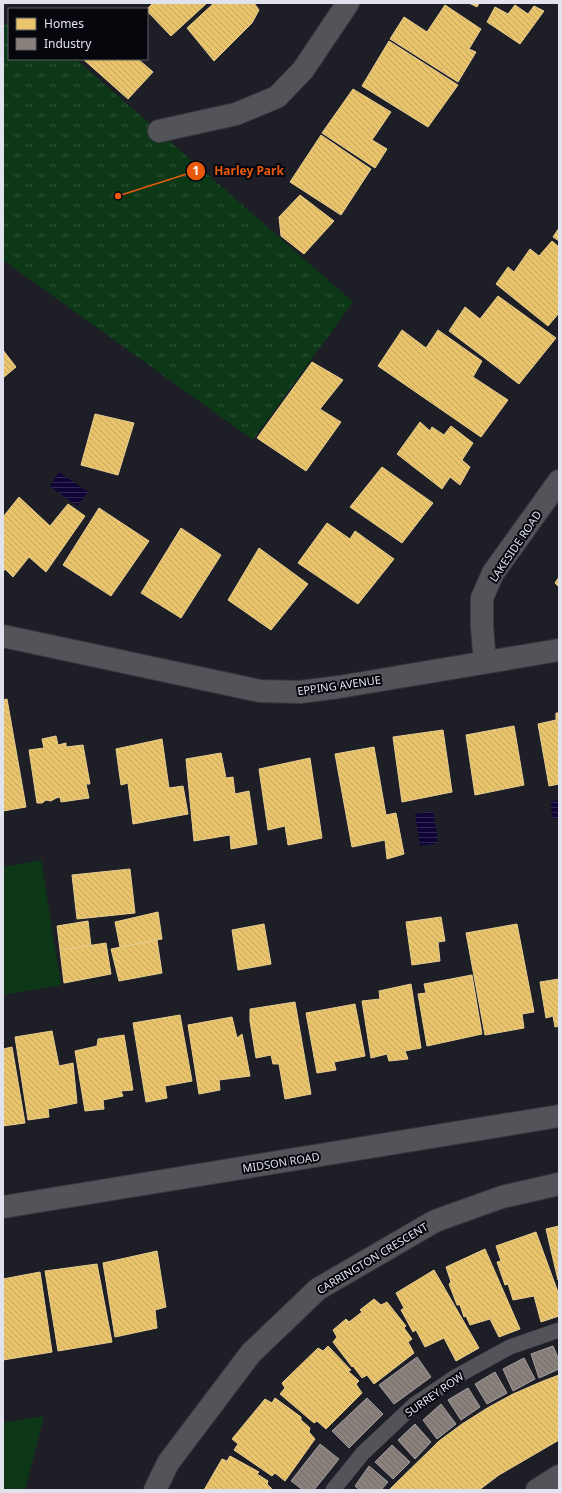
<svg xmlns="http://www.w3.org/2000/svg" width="562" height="1493" viewBox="0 0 562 1493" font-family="'Noto Sans',sans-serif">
  <defs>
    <pattern id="park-tufts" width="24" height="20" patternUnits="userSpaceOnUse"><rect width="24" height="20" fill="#0c3817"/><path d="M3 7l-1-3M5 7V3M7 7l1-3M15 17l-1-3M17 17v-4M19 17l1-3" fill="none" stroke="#2f5439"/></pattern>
    <pattern id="water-rules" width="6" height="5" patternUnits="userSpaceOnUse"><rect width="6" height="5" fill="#0f0435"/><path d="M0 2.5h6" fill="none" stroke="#322853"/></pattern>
    <pattern id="homes-back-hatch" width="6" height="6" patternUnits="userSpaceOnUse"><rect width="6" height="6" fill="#e9c46a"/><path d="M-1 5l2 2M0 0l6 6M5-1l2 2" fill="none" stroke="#c0a461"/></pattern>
    <pattern id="industry-back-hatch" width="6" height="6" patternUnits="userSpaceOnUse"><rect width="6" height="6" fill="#8a817c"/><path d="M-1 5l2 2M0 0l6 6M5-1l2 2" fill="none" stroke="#726c69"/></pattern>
  </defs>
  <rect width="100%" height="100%" fill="#1e1e26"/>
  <g fill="#0c3817">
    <polygon points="41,860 61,985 3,995 3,867"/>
    <polygon points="44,1416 25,1490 3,1490 3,1423"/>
  </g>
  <polygon fill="url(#park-tufts)" points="9,22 9,59 76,59 353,302 253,440 3,260 3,27"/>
  <g fill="url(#water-rules)">
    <polygon points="59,472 88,492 77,506 50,486"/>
    <path d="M 559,800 L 559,818 L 553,819 C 552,812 550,807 552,801 Z"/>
    <polygon points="433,811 438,843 420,846 415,814"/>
  </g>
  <g fill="url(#homes-back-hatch)" stroke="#e7cd91">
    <polygon points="153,3 207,3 171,36 147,11 147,9"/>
    <polygon points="214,3 254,3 259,10 252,23 214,61 187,28"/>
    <polygon points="469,3 479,3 477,7"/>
    <polygon points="445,5 481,29 469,49 476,52 458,82 390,39 404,17 427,32"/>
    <polygon points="515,5 528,14 534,6 544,11 520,44 487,22 495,7 508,14"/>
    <polygon points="389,41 458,85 428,127 362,86"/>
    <polygon points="83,59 138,59 153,72 128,99"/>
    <polygon points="353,89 391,112 372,140 387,149 375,168 322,133"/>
    <polygon points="321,135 371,169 341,215 290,182"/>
    <polygon points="300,195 334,221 304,254 281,236 279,217"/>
    <polygon points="559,228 559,241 553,237"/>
    <polygon points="552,241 559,247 559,313 548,326 496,284 508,267 514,272 530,249 539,256"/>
    <polygon points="498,296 556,338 519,384 449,331 465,307 480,319"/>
    <polygon points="402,330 426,348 438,330 482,361 473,377 508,400 481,437 378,366"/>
    <polygon points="3,350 16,367 3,378"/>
    <polygon points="312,362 343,380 320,409 341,422 306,471 257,438"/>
    <polygon points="95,414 134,423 118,475 81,465"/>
    <polygon points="420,422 430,431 432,427 444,435 451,426 473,443 462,460 470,467 460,485 450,477 442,489 397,454"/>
    <polygon points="382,467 433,503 402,543 350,507"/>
    <polygon points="19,497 50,526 68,504 85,516 46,572 29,557 13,577 5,569 3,572 3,517"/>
    <polygon points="99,508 149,541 111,596 63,565"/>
    <polygon points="327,523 350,539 355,531 394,559 358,604 298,563"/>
    <polygon points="181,528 221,555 181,618 141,593"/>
    <polygon points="259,548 308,584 271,630 228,600"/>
    <polygon points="559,577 559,587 555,583"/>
    <polygon points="7,699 26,807 3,811 3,700"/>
    <polygon points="556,713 559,713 559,784 549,786 538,724 556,720"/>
    <polygon points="514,726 524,785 475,795 466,735"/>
    <polygon points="443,730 452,792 402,802 393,737"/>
    <polygon points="56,736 58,745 66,743 66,747 83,745 90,784 86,784 89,798 61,802 60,797 56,798 51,801 46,800 42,803 37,803 29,750 44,748 42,739"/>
    <polygon points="162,739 169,788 183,786 188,814 133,824 128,783 121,785 116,749"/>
    <polygon points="374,747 386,815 396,813 404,854 387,859 385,840 352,847 335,754"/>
    <polygon points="221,753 226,778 233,777 235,794 249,791 257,844 231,849 230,835 194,841 186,759"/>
    <polygon points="310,758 322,838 288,845 285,826 268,830 259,769"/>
    <polygon points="130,869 135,913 77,919 72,875"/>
    <polygon points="158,912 162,939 120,947 115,922"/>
    <polygon points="441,917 445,941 438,942 440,961 412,965 406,922"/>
    <polygon points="88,921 91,946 60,950 57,926"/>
    <polygon points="264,924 271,964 238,970 232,930"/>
    <polygon points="517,924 534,1012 522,1014 524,1028 485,1035 466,933"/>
    <polygon points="157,940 162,973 119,981 111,949"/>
    <polygon points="106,943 111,974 64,983 60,950"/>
    <polygon points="472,975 482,1034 427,1046 418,994 426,993 424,984"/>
    <polygon points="559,979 559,1026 555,1027 553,1016 546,1018 540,982"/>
    <polygon points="411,984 421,1048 405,1051 408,1059 389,1061 387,1054 371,1058 362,1001 380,999 379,991"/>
    <polygon points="295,1002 311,1094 285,1099 279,1064 273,1064 271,1055 256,1058 250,1021 250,1009"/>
    <polygon points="355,1004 365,1056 334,1062 336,1070 317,1073 306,1013"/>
    <polygon points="180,1015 192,1081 165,1086 167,1098 146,1102 133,1023"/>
    <polygon points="232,1017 237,1038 242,1034 250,1076 219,1080 220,1090 199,1094 188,1025"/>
    <polygon points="52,1031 59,1066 73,1063 77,1103 48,1109 49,1117 28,1120 15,1037"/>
    <polygon points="124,1035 133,1090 121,1091 123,1096 103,1100 104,1109 85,1111 75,1051 97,1046 98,1039"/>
    <polygon points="12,1047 25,1123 3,1126 3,1049"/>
    <polygon points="559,1226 559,1280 558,1280 546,1229"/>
    <polygon points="536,1232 559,1295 559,1316 541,1322 534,1296 513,1300 508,1284 505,1285 497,1262 501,1261 496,1246"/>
    <polygon points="485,1249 520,1329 499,1337 490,1319 470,1325 466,1316 464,1317 460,1305 457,1305 449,1284 451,1282 446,1267"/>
    <polygon points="157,1251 166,1307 155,1310 157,1328 115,1337 103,1263"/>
    <polygon points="97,1264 112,1342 58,1351 45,1271"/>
    <polygon points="434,1270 479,1348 456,1361 444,1338 425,1347 416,1330 413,1332 401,1310 404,1308 396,1293"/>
    <polygon points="40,1272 52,1352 3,1360 3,1279"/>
    <polygon points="374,1299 381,1305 387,1302 406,1326 404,1328 412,1339 408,1342 414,1353 374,1384 367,1375 362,1378 353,1366 352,1367 333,1342 337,1337 333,1330 346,1319 349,1322 362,1312 360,1310"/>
    <polygon points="328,1346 351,1370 348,1371 359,1381 356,1384 362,1393 326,1429 317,1421 314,1423 280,1394 285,1388 282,1383 318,1348 323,1351"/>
    <polygon points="559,1375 559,1440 499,1475 479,1490 389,1490 439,1441 462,1424 489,1407 513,1394 543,1381"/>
    <polygon points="275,1398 301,1417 301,1420 310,1428 309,1432 315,1439 285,1481 275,1473 272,1476 234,1450 238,1444 232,1439 265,1399 272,1403"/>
    <polygon points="230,1456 259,1472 257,1474 268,1481 267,1484 273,1490 204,1490 222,1459 227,1461"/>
  </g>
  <g fill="url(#industry-back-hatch)" stroke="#a49e9e">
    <polygon points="553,1346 559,1360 559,1369 539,1378 531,1354"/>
    <polygon points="417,1357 431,1377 394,1404 379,1385"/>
    <polygon points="524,1358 535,1379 513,1391 503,1369"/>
    <polygon points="495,1372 507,1393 487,1404 475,1384"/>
    <polygon points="468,1388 480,1407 461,1420 448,1400"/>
    <polygon points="367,1398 383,1414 349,1448 332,1431"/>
    <polygon points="441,1404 456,1424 437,1439 423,1420"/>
    <polygon points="415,1424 431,1442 415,1459 398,1440"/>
    <polygon points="320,1444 339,1459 314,1490 303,1490 291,1481"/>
    <polygon points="392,1445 410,1462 393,1479 375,1462"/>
    <polygon points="369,1466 388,1482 381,1490 360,1490 355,1486"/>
  </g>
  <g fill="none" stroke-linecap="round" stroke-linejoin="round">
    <defs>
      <polyline id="service" points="333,1490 363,1453 414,1405 457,1376 510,1347 559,1330"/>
      <g id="minor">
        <polyline points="159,131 236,114 277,97 303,70 348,3"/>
        <polyline points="3,636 260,691 300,692 339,687 559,650"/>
        <polyline points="485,662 482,627 482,598 493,573 559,481"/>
        <polyline points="155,1490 168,1463 251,1353 318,1289 435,1221 502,1197 559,1184"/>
        <polyline points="537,1490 559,1476"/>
      </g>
      <polyline id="tertiary" points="3,1207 559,1116"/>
    </defs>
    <use href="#service" stroke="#38383f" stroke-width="16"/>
    <use href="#minor" stroke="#38383f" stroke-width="24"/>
    <use href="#tertiary" stroke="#38383f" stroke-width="24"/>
    <use href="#service" stroke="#53545a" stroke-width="15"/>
    <use href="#minor" stroke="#53545a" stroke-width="22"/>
    <use href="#tertiary" stroke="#53545a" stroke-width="22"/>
  </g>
  <g text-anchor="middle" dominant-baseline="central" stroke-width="4" stroke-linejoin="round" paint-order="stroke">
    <g font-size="11" fill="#e1e2ed" stroke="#06070d">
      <text transform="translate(515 546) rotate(-56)">LAKESIDE ROAD</text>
      <text transform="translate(339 685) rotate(-8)">EPPING AVENUE</text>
      <text transform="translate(281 1162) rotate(-9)">MIDSON ROAD</text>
      <text transform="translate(372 1258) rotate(-31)">CARRINGTON CRESCENT</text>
      <text transform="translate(434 1394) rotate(-35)">SURREY ROW</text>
    </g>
  </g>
  <path fill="none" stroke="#e8590c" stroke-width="1.5" d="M118 196L196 171"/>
  <g fill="#e8590c" stroke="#06070d" stroke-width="1.5">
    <circle cx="118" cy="196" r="4"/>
    <circle cx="196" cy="171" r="10"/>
  </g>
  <g font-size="12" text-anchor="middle" font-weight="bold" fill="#fff">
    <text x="196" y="175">1</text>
  </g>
  <g font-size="12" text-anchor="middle" font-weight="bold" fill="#e8590c" stroke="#06070d" stroke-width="4" stroke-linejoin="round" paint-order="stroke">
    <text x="249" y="175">Harley Park</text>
  </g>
  <rect width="562" height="1493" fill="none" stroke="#e1e2ed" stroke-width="8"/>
  <rect x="8" y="8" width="140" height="52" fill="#06070d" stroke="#5e5f67"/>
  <rect x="16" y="18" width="20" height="12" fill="#e9c46a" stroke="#5e5f67"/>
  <text x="44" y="28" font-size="12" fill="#e1e2ed">Homes</text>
  <rect x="16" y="38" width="20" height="12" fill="#8a817c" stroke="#5e5f67"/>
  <text x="44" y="48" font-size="12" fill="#e1e2ed">Industry</text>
</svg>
